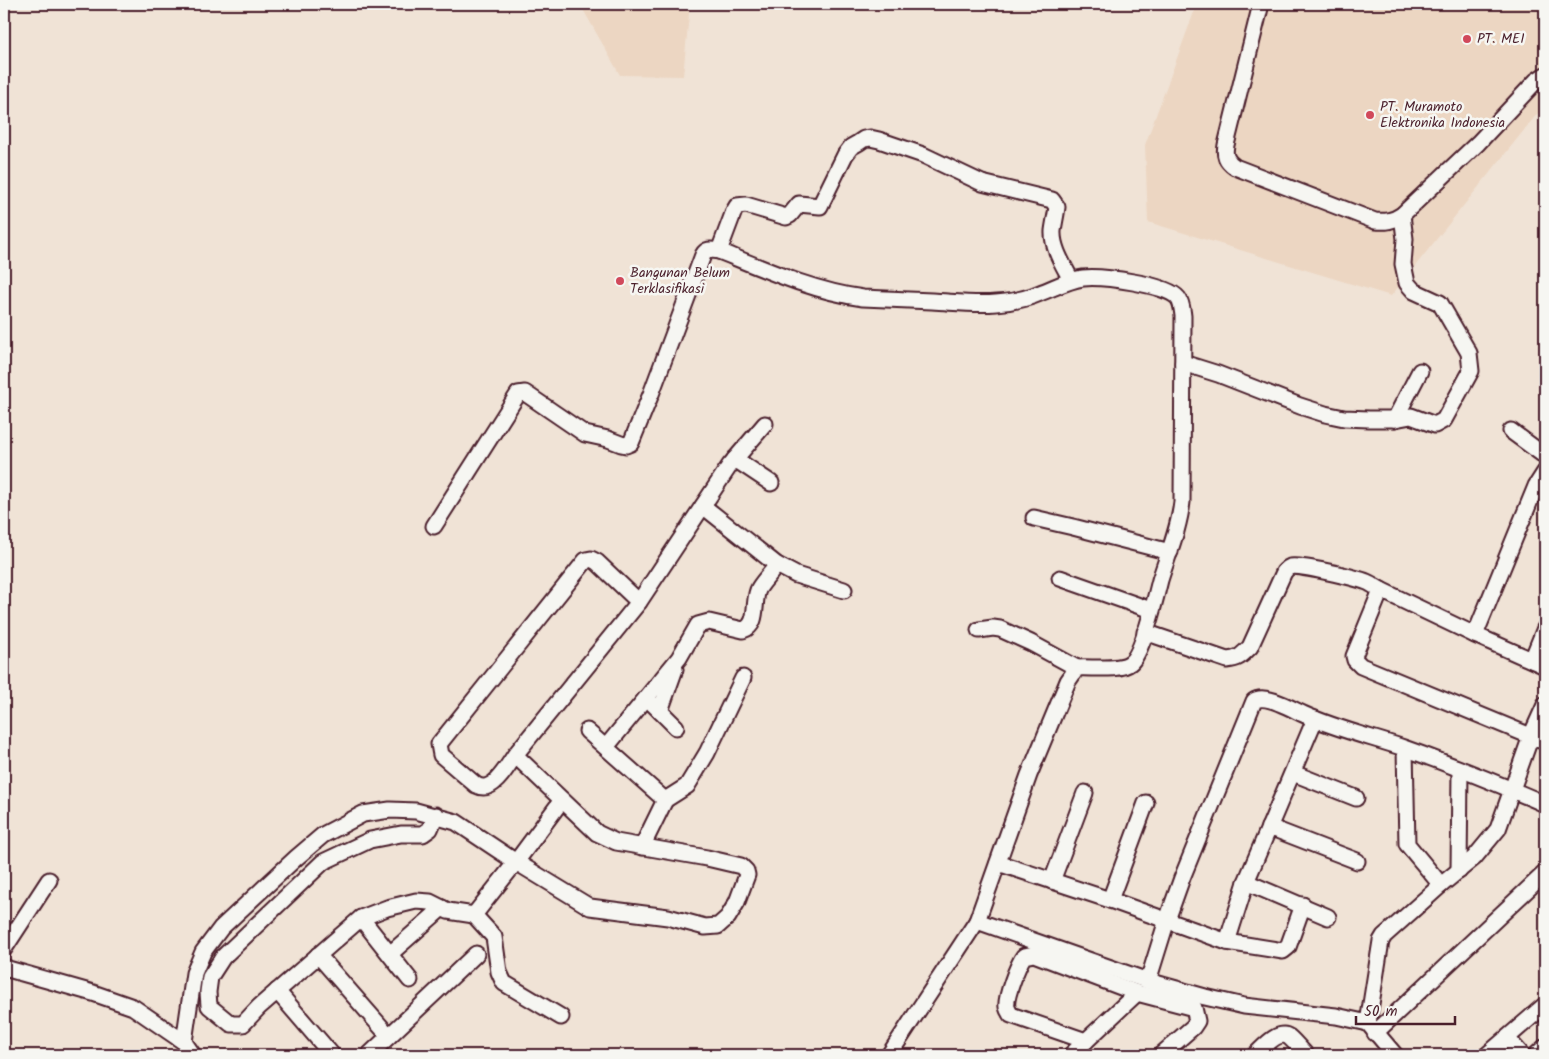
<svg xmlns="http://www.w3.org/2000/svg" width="1549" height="1059" viewBox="0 0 1549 1059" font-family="Kalam,sans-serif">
  <rect width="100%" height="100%" fill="#f0e3d6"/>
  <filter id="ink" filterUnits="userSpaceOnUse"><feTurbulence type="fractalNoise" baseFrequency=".02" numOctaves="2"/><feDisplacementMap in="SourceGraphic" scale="10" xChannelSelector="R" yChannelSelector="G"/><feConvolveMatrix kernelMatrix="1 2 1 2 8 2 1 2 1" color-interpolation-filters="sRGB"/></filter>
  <g filter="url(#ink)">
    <g fill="#ecd6c2">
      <polygon points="580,4 690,4 683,76 620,75"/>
      <polygon points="1197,4 1545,4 1545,109 1537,114 1391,296 1148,222 1145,145"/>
    </g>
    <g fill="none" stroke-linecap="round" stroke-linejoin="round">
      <defs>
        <g id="minor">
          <path d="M 1261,4 L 1226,145 C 1224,155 1226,161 1235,167 L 1375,221 C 1386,222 1393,221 1402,215 L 1478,143 L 1536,81 L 1545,75"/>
          <path d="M 719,251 L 734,211 L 737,206 L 746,205 L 786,217 L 790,215 L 799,204 L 820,206 L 845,155 L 851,147 L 858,143 L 864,139 L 870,138 L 879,140 L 923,155 L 982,183 L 1052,200 L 1057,207 C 1056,215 1054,223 1053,231 C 1052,248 1064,266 1071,280"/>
          <polyline points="1183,363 1218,374 1300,406 1325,414 1344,418 1369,419 1395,419 1411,416 1435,425 1444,420 1471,371 1469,353 1440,303 1414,291 1407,283 1403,264 1405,239 1402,215"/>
          <polyline points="1395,419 1420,371"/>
          <polyline points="1511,431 1545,456"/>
          <polyline points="735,459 771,483"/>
          <polyline points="703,506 777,565 796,575 844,590"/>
          <polyline points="1034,518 1073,527 1170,552"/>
          <path d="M 434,526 L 518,394 L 525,393 L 585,434 L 608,439 L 621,444 L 626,445 L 631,443 L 651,394 L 703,255 C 707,248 712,250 719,251 C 766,270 813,291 863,298 C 886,299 909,300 932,301 C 953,302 975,305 996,303 C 1011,302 1026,299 1040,293 C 1054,288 1068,280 1083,278 C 1101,276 1167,284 1178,298 C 1182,303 1182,309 1183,316 L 1182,502 C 1179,529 1168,554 1160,580 C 1156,596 1142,655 1130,663 C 1120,671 1091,667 1077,668 L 1068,681 L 1029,775 L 977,921 L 1148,981 L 1205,997 L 1244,1006 L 1336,1016 L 1368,1023"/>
          <polyline points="1060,578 1151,610"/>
          <polyline points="639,602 730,465 765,424"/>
          <polyline points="979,630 993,628 1000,629 1031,643 1077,668"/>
          <path d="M 1145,632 L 1227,660 C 1239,659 1242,655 1250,647 L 1284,572 C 1286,570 1287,568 1290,567 C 1298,564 1357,578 1367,582 C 1372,584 1377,588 1381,590"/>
          <polyline points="1475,635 1536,486 1545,472"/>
          <polyline points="1532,660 1545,628"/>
          <polyline points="1545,666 1475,635 1381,590 1354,656 1355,660 1361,666 1545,742"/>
          <polyline points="653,704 676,727"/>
          <polyline points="660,711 675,669"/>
          <polyline points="587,731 665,800 642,847"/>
          <path d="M 606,747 L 679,658 L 698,625 L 709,622 L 743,630 C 760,625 752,599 759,588 C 764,580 771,573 777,565"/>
          <polyline points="1405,749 1407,844 1441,885"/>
          <polyline points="1293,773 1356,798"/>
          <polyline points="665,800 687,786 707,753 743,678"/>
          <polyline points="436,815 430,829 423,834 401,834 370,840 323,862 223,957 210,977 208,992 209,1006 231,1024 243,1024 259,1007 361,918 387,908 416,901 430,902 448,911 474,915 516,862 562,800"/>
          <polyline points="1269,827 1357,861"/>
          <polyline points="998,863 1110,900 1227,942 1283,951 1288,947 1303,905"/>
          <polyline points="1459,871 1460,770"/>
          <polyline points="1052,881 1085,793"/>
          <polyline points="1246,882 1328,917"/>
          <polyline points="1110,900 1146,803"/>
          <polyline points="474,915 494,937 499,972 504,983 561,1017"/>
          <polyline points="361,918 410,980"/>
          <polyline points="1227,942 1246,882 1315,719"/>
          <polyline points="4,949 49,880"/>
          <polyline points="390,954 442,908"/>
          <polyline points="318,955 389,1036"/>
          <polyline points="4,966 8,969 93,993 133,1007 184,1042 193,1055"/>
          <path d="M 1148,981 L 1167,920 L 1182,878 L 1254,701 C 1265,693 1292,709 1303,714 C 1336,729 1371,737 1404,748 C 1452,765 1499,784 1545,804"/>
          <polyline points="277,991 332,1055"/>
          <polyline points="1375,1033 1545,873"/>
          <polyline points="1507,1038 1522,1055"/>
          <path d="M 1086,1041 L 1011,1015 C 1009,1012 1008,1011 1007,1007 C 1005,998 1018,964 1024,956 L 1034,954 L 1137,993 L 1194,1008 L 1197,1021 L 1193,1027 L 1161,1055"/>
          <path d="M 184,1042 L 194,973 L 203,952 L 221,928 L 296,858 L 323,835 L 363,814 L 390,810 L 416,811 L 456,822 L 516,862 L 590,907 L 668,917 L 705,927 L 718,926 L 728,917 L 737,902 L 747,875 L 746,871 L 741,866 L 707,858 L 616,842 L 597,833 L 515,755 L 639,602 L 597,562 L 591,559 L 586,560 L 439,744 L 441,755 L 476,785 C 480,787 484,788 488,786 C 498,783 509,764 515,755"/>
          <polyline points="369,1055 476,954"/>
          <polyline points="889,1055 977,921"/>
          <polyline points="1071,1055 1137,993"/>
          <path d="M 1255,1055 C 1263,1048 1278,1029 1289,1037 C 1295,1042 1301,1050 1306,1055"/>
          <polyline points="1395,1055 1368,1023 1381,941 1384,936 1441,885 1474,858 1498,829 1531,736 1545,705"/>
          <polyline points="1487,1055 1545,1005"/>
          <polyline points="1536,1055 1545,1047"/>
        </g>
      </defs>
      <use href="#minor" stroke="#4a1f2b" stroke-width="19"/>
      <use href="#minor" stroke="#f6f6f2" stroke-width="15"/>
    </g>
  </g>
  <g fill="#d1495b" stroke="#f6f6f2" stroke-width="2">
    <circle cx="1467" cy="39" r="5"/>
    <circle cx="1370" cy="115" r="5"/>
    <circle cx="620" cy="281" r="5"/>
  </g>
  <g text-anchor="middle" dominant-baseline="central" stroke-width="5" stroke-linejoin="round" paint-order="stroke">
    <g font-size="14" fill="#4a1f2b" stroke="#f6f6f2" text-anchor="start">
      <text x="1477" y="39">PT. MEI</text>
      <text x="1380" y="107">PT. Muramoto<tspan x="1380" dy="16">Elektronika Indonesia</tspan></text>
      <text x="630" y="273">Bangunan Belum<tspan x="630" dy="16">Terklasifikasi</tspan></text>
    </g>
  </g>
  <rect width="1549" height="1059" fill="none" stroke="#f6f6f2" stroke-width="20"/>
  <rect x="10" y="10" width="1529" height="1039" fill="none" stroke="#4a1f2b" stroke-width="2" filter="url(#ink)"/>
  <path d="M1356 1016v8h99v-8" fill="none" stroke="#4a1f2b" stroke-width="2.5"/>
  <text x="1364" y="1016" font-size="15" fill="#4a1f2b" stroke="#f6f6f2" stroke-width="4" paint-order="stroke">50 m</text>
</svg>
